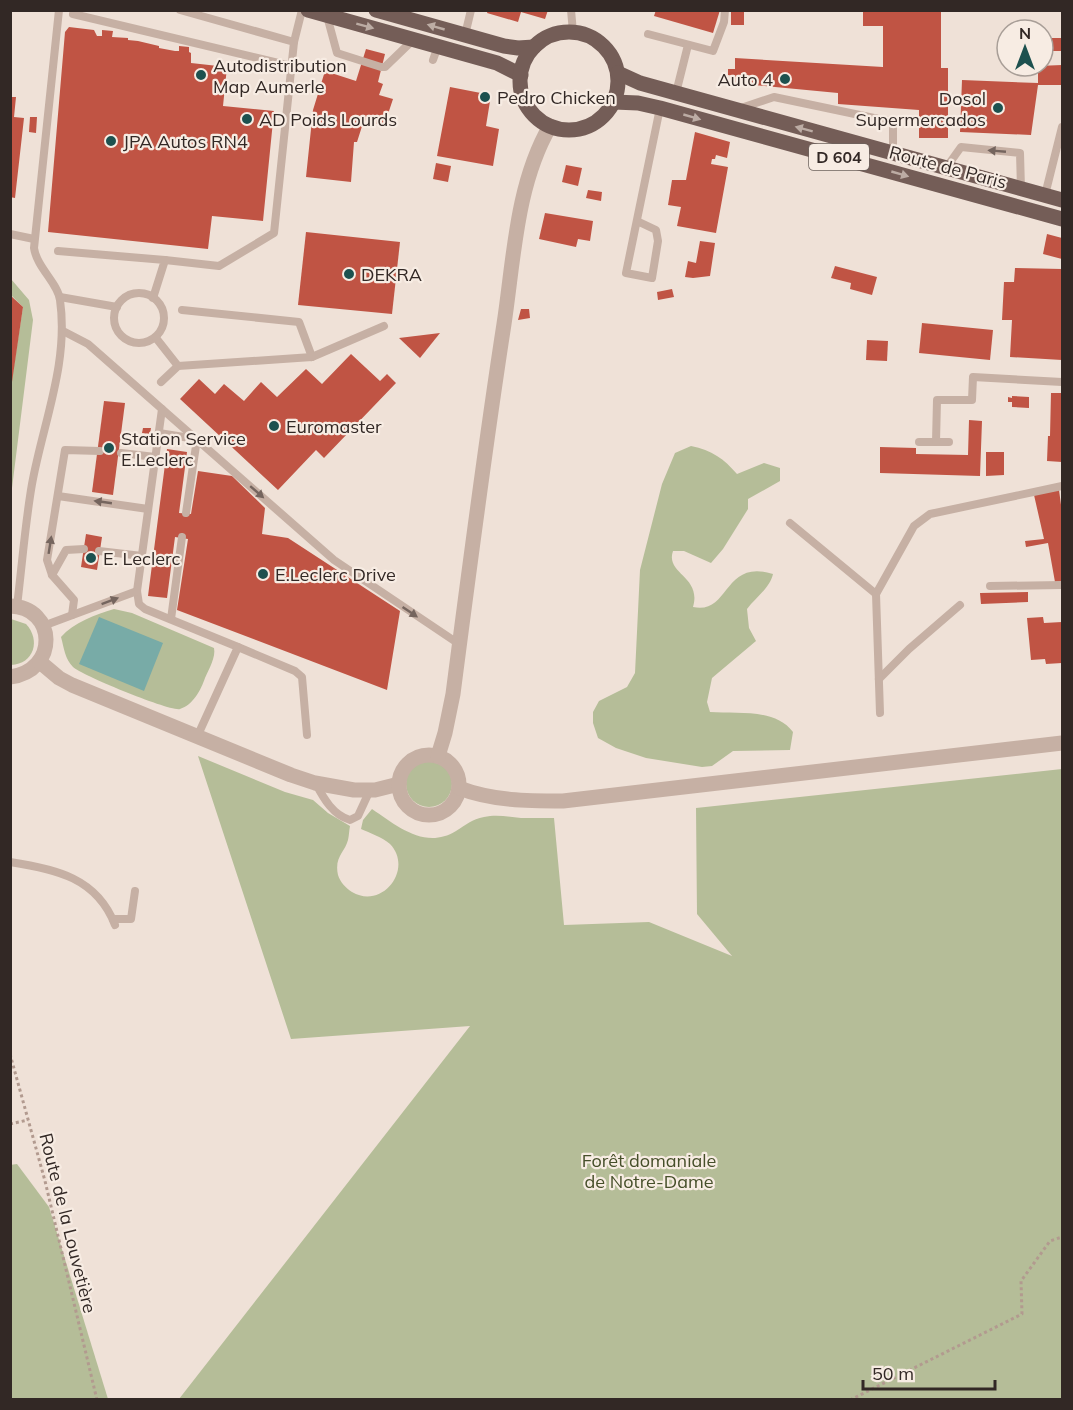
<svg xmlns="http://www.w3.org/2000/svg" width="1073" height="1410" viewBox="0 0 1073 1410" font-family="Mulish,sans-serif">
  <rect width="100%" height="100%" fill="#efe1d7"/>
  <g fill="#b5bd98">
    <polygon points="11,279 29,300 33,320 11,496 10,391 23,307 11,295"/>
    <path d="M 691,446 C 712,450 724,459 737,474 L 764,463 L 780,468 L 780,481 L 748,499 L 748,509 L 723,549 L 711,563 L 684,551 L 673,551 C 665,574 702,576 693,607 C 730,615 723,558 773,574 C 770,588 756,597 747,609 L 749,628 L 756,641 L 712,678 L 707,702 L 710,712 C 737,714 775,708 793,732 L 790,750 L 733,751 L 712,766 L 702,767 L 646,758 L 616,748 L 598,738 L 593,723 L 593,712 L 599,701 L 627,687 L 635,673 L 640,570 L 662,484 L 675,453 Z"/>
    <path d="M 114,609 L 132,613 L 214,648 C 216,657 209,669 205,678 C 201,690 193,705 180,709 C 171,712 81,675 73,667 C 65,659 64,648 61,637 C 74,622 95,615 114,609 Z"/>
    <path d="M 11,619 L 26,624 C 41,640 34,664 11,665 Z"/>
    <path d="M 198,756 L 285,792 L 313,800 L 328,813 L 350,826 C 349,831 349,836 348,840 C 345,852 334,857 338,875 C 340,882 346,888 352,892 C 382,910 414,869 390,844 C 382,837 370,833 361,829 L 363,820 L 372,809 C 397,826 425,850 456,831 C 466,825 472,819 484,817 C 497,814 509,817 521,818 C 532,818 543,818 554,818 L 564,925 L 649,922 L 732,956 L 697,914 L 696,808 L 1062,769 L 1062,1399 L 179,1399 L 470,1026 L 291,1039 Z"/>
    <circle cx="429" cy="784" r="23"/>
    <polygon points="17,1164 49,1207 108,1399 11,1399 10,1165"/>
  </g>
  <polygon fill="#78aba7" points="99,617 163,643 144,691 79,664"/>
  <g fill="#c05444">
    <polygon points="488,10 548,10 545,19 521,12 518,22 487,13"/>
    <polygon points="656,10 720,10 713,33 654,16"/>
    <rect x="731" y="10" width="13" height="15"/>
    <polygon points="863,10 941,10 941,68 948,68 948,138 919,138 919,110 838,104 838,93 734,83 735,76 728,75 728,69 735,69 735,58 883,67 883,26 863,26"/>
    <polygon points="69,27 94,30 97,36 102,36 102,30 113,31 112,37 128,38 128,40 138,41 159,46 159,48 175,51 179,51 179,46 189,47 189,52 191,53 191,63 227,67 223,106 274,111 263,221 212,216 208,249 48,232 65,32"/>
    <rect x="1050" y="38" width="12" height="13"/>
    <polygon points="366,49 385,54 378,82 383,84 379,95 393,99 384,126 364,120 357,142 354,142 351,182 306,177 313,110 325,71 356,81"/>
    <polygon points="1062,65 1062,85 1038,85 1031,135 960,132 962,80 1038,83 1038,66"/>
    <polygon points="450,87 491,95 486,126 499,129 493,166 437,156"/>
    <polygon points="10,97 16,97 14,117 24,118 15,198 10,197"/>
    <polygon points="30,117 37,117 36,133 29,132"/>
    <polygon points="695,132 730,142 727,158 716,155 715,159 712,159 711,164 728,167 716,233 677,226 681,207 668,205 672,180 686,180"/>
    <polygon points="436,163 451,166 448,182 433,179"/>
    <polygon points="566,165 582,168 578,186 562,182"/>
    <polygon points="588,190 602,192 601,201 586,198"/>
    <polygon points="545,213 593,221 590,241 578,239 576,247 539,239"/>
    <polygon points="306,232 400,242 392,314 298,305"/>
    <polygon points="1047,234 1062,238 1062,259 1043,254"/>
    <polygon points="700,241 715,243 710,276 693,278 685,277 688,261 696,263"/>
    <polygon points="835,266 877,277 872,295 850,289 851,283 831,278"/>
    <polygon points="1015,268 1062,269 1062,360 1010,357 1012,320 1002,320 1004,282 1014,282"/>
    <polygon points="672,289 674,297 658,300 657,292"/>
    <polygon points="10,295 23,307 12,382 10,381"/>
    <polygon points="521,309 529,309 530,318 518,320"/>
    <polygon points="922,323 993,330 990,360 919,353"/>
    <polygon points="440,333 420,358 399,338"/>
    <polygon points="867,340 888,341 887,361 866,360"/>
    <polygon points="351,354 380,381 387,374 396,383 324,458 316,450 278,490 180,399 199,379 215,394 224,384 244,401 261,382 277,397 306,369 322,384"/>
    <polygon points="1051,393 1062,393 1062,462 1047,461 1048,436 1050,436"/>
    <polygon points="1012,396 1029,397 1029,408 1012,407 1012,402 1008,402 1008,397 1012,398"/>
    <polygon points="104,401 125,403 113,495 92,492"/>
    <polygon points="969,420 982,421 980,476 880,473 880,447 916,448 916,454 968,455"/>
    <polygon points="143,428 151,428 150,434 142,433"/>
    <polygon points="167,449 187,452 179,513 191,514 198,471 232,476 265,508 262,534 288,538 400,611 387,690 177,610 188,539 175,537 167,598 148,596"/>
    <polygon points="986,452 1004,452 1004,475 986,476"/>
    <polygon points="1059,490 1062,512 1062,581 1055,582 1048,543 1026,547 1025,541 1044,539 1034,495"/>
    <polygon points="86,534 102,537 97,570 81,567"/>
    <polygon points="1028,592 1028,602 981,604 980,593"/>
    <polygon points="1043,617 1044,623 1062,622 1062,663 1046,664 1045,659 1031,660 1027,618"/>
  </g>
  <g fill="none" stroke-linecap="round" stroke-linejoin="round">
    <g stroke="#b29a8f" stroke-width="3" stroke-dasharray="3 3" stroke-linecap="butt">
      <polyline points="10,1054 45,1181 97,1400"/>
      <polyline points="10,1124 28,1120"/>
      <polyline points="850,1400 1022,1314 1021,1281 1050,1241 1062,1237"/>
    </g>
    <g stroke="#c6b0a4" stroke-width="8">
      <polyline points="571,10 573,32"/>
      <polyline points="73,14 291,66"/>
      <polyline points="327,16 337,53 381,67 385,67 414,39"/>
      <polyline points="648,34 713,51 724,22 725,10"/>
      <polyline points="465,35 471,10"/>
      <polyline points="294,42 302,10"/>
      <polyline points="433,60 438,46"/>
      <polyline points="676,93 688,45"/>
      <polyline points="738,109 774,97 893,122 893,153"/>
      <polyline points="946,168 961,147 1020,153 1021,189"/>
      <polyline points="1045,195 1062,127"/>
      <polyline points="637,221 656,230 658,241 652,278 626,273 660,108"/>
      <polyline points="10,234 34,239"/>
      <polyline points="58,251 165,260 153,298"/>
      <polyline points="165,260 219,266 274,233 294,42 180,10"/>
      <circle cx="139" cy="318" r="25"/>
      <polyline points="60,297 117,307"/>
      <polyline points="182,310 299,322 312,357"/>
      <polyline points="63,331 88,344 162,409 137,591 139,604 145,609 238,647 197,737"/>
      <polyline points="156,338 178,366"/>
      <polyline points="161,382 178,366 312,357 384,326"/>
      <polyline points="162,409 334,560 459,644"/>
      <polyline points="159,433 196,439"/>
      <polyline points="919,442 949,442"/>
      <polyline points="936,442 937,400 972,400 973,377 1062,382"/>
      <polyline points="121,453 155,457"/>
      <polyline points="58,496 148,509"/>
      <polyline points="186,513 197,439"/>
      <polyline points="790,523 876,594"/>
      <polyline points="99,551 142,556"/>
      <polyline points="52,575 66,550 84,549"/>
      <polyline points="990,586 1062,585"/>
      <path d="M 17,606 C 22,566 25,524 32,484 C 43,423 69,363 60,300 C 58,283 37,268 34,248 L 59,10"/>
      <polyline points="72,615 74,600 52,575 47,560 65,450 100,451"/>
      <polyline points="171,619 182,537"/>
      <polyline points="43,626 137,591"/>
      <polyline points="238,647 295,671 302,677 307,735"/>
      <polyline points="879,679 909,649 960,605"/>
      <polyline points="880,713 876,594 914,526 930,514 1062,486"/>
      <path d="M 316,784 C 324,799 333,815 350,820 L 358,816 L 370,790"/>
      <path d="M 10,862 C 56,869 97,878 115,925"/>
      <polyline points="113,919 131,919 135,891"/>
    </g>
    <g stroke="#c6b0a4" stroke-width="15">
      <path d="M 10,606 C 57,607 59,671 10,677"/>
      <polyline points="40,662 59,678 72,685 291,775 315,783 354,790 375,790 399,784"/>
      <circle cx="429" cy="785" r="30"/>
      <path d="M 438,756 L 445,733 L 453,694 C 469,570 485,447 504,324 C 514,258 516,185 550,126"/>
      <path d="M 459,788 C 493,801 528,801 563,801 L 1062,743"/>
    </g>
    <g stroke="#745d57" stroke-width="15">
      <polyline points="308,10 497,63 521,75"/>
      <polyline points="376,10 504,46 518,48 534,47"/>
      <circle cx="569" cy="81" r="49"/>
      <polyline points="618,73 640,83 676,93 1062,200"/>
      <polyline points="614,102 638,103 660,108 1062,219"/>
    </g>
  </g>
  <defs><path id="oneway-solid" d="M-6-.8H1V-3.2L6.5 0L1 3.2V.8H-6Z" transform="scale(1.5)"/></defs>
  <g fill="#bcaca4">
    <use href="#oneway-solid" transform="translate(365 26) rotate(15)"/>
    <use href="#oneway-solid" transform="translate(436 27) rotate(-164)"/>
    <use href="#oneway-solid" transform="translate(692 117) rotate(16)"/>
    <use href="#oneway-solid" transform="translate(804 129) rotate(-165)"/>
    <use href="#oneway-solid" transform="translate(900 174) rotate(16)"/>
  </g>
  <g fill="#75655e">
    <use href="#oneway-solid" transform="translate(997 151) rotate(-175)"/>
    <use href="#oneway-solid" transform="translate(257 492) rotate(41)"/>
    <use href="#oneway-solid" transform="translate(103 502) rotate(-172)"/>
    <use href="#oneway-solid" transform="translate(50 545) rotate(-81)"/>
    <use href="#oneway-solid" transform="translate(110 601) rotate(-21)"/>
    <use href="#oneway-solid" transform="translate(410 612) rotate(34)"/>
  </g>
  <g fill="#1d514f" stroke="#f7ece3" stroke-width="2">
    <circle cx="201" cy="75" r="6"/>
    <circle cx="785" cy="79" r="6"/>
    <circle cx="485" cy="97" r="6"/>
    <circle cx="998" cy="108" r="6"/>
    <circle cx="247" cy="119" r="6"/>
    <circle cx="111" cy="141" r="6"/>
    <circle cx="349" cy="274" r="6"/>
    <circle cx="274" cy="426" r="6"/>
    <circle cx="109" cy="448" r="6"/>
    <circle cx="91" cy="558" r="6"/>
    <circle cx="263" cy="574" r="6"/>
  </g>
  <g text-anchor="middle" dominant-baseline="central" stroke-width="4.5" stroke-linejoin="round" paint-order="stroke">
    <rect fill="#f7ece3" stroke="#6d635e" stroke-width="1.5" x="809" y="144" width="60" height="26" rx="4.5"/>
    <g font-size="16" font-weight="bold" fill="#322825">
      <text x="839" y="157">D 604</text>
    </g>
    <g font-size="18" fill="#322825" stroke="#f7ece3" text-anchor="start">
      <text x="213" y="65">Autodistribution<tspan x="213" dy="21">Map Aumerle</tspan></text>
      <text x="773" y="79" text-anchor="end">Auto 4</text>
      <text x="497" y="97">Pedro Chicken</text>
      <text x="986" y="98" text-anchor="end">Dosol<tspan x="986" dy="21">Supermercados</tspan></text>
      <text x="259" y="119">AD Poids Lourds</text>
      <text x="123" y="141">JPA Autos RN4</text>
      <text x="361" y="274">DEKRA</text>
      <text x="286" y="426">Euromaster</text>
      <text x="121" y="438">Station Service<tspan x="121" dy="21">E.Leclerc</tspan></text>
      <text x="103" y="558">E. Leclerc</text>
      <text x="275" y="574">E.Leclerc Drive</text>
    </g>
    <g font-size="18" fill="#322825" stroke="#f7ece3">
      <text transform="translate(948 167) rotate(15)">Route de Paris</text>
      <text transform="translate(68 1223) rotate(76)">Route de la Louvetière</text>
    </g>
    <g font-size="18" fill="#464f2a" stroke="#f7ece3">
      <text x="649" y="1160">Forêt domaniale<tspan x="649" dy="21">de Notre-Dame</tspan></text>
    </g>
  </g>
  <rect width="1073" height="1410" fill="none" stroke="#322825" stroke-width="24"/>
  <g transform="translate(1025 48)"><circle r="28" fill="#f7ece3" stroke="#a89e97" stroke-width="1.5"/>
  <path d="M0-4.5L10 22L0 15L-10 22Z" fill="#1d514f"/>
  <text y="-9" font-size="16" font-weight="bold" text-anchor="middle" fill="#322825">N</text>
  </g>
  <path d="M863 1380v9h132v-9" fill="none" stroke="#322825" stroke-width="3"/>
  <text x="872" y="1380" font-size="18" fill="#322825" stroke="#f7ece3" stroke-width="4.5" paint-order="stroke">50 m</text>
</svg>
